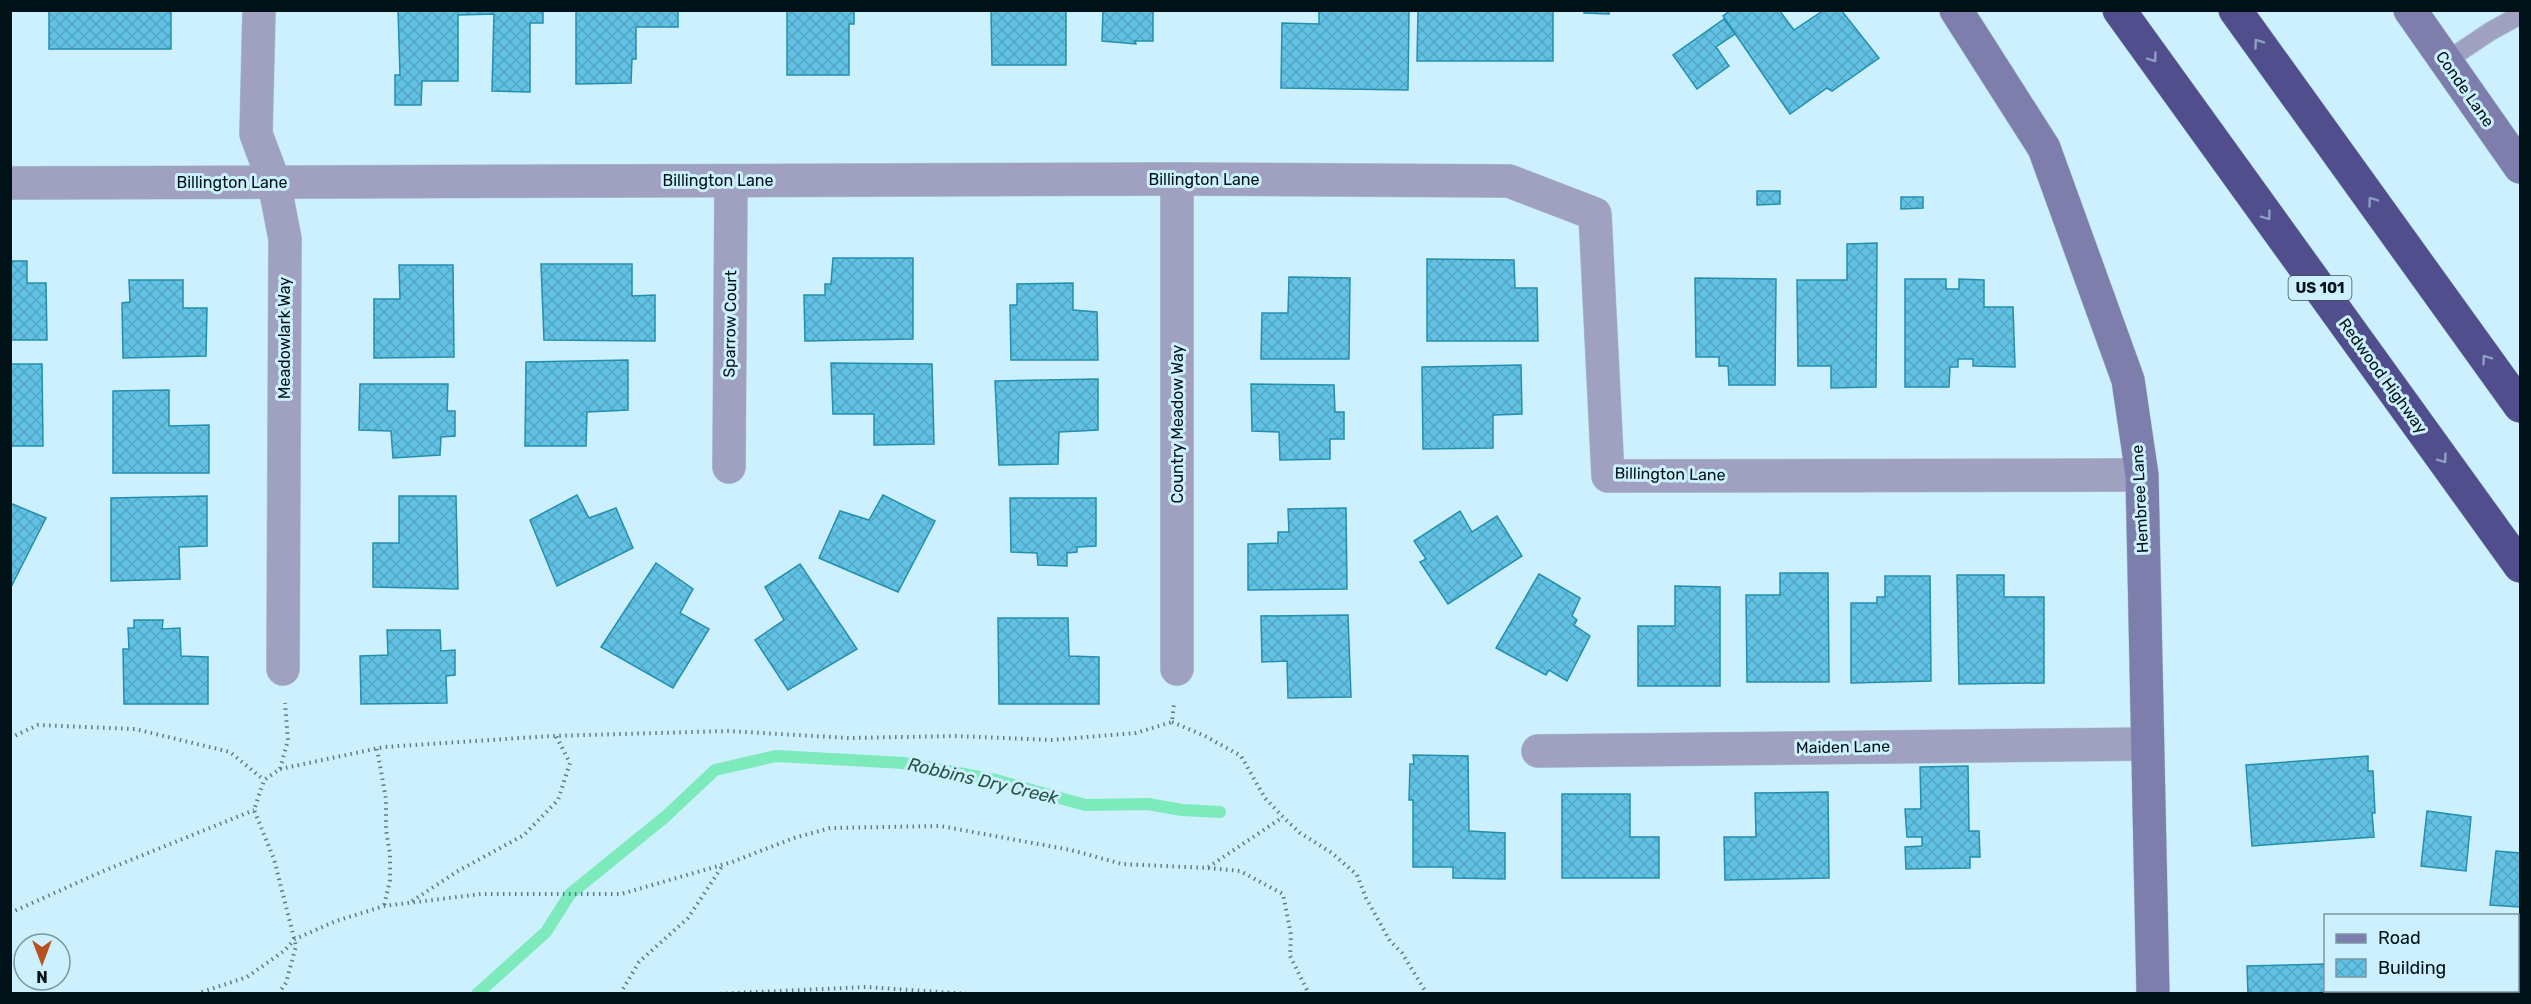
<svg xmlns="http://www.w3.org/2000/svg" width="2531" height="1004" viewBox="0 0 2531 1004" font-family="Rubik,sans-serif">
  <defs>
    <pattern id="building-cross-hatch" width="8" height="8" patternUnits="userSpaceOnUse" patternTransform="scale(1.5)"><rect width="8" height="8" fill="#62c2e4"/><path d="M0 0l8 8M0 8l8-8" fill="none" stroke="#53a6c3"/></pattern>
  </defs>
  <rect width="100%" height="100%" fill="#ccf0fd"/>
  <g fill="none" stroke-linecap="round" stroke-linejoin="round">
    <polyline stroke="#7ceaba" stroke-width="12" points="477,994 546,932 570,894 665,817 715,770 776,756 904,763 996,780 1085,805 1148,804 1182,810 1220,812"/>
  </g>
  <g fill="url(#building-cross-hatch)" stroke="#248eae" stroke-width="1.5">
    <rect x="49" y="10" width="122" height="39"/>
    <polygon points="398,10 543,10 543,23 530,23 530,92 492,91 494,14 458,15 458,81 422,81 421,105 395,105 395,75 400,75"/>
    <polygon points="576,10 678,10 678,27 636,27 636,59 632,59 631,83 576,84"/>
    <polygon points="787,10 854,10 854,24 849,24 849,75 787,75"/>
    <polygon points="991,10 1066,10 1066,65 992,65"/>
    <polygon points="1103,10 1153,10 1153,41 1135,41 1136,44 1102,41"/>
    <polygon points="1319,10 1409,11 1408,90 1281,88 1282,23 1319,24"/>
    <polygon points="1418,10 1553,10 1553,61 1417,61"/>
    <polygon points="1584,10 1609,10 1609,14 1584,13"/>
    <polygon points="1731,10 1779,10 1794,30 1824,10 1841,10 1879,58 1832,91 1827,88 1790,114 1723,16"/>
    <polygon points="1724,19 1735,34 1716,47 1729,66 1697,89 1673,55"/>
    <polygon points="1757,191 1780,191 1780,204 1757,205"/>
    <polygon points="1901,197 1923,197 1923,208 1901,209"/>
    <polygon points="1877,243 1876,387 1831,388 1831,366 1798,366 1797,280 1847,280 1847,244"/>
    <polygon points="833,258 913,258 913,339 805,341 804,295 825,295 825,284 831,284"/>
    <polygon points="1427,259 1514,260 1515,288 1537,288 1538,341 1427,341"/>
    <polygon points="10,261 27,261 27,283 46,283 47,340 10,340"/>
    <polygon points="541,264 632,264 632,296 655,295 655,341 544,340"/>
    <polygon points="399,265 453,265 454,357 374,358 374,299 400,299"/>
    <polygon points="1289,277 1350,278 1349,359 1261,359 1262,313 1288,313"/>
    <polygon points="1695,278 1776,279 1775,385 1729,385 1728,366 1719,366 1719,357 1696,357"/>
    <polygon points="1905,279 1946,279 1946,289 1959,289 1959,279 1984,280 1984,307 2013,307 2015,367 1973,366 1973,359 1958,359 1958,367 1950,367 1949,387 1905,387"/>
    <polygon points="129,280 183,280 183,308 207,308 206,356 123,358 122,303 130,302"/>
    <polygon points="1073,283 1073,310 1097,312 1098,360 1011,360 1010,305 1017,305 1017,284"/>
    <polygon points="628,360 628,410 587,412 586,446 525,446 526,362"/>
    <polygon points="831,363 932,364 934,444 874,445 874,414 833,414"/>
    <polygon points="10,364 42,364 43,446 10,446"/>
    <polygon points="1521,365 1522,414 1493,415 1493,448 1423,449 1422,367"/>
    <polygon points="1098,379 1098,430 1059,432 1058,464 999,465 995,381"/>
    <polygon points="360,384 448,384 447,411 455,411 455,436 441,437 440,455 393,458 391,431 359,430"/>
    <polygon points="1251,384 1334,385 1335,412 1344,412 1344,439 1330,439 1330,459 1280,460 1279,432 1252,431"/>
    <polygon points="169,390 169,426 209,425 209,473 113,473 113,391"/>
    <polygon points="577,495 589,518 616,508 633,548 557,586 530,520"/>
    <polygon points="883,495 935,521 898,592 819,558 840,511 869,520"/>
    <polygon points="207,496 207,546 179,547 180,579 111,581 111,498"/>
    <polygon points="399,496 456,496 458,589 373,587 373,543 399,543"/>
    <polygon points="1010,498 1096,498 1096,546 1077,547 1077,552 1067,553 1067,566 1038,565 1037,553 1011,552"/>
    <polygon points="10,503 46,518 12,585 10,584"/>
    <polygon points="1346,508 1347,589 1248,590 1248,544 1278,543 1278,532 1289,532 1288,509"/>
    <polygon points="1460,511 1472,532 1497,516 1522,556 1448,604 1420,562 1426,559 1414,541"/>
    <polygon points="656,563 693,589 680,613 709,629 673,688 601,647"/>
    <polygon points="800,564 857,649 788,690 755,640 784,620 765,587"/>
    <polygon points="1780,573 1828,573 1829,682 1747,682 1746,595 1780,595"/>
    <polygon points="1539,574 1580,598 1572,616 1577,620 1574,625 1590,636 1567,681 1549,670 1546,675 1496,648"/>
    <polygon points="1957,575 2004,575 2004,597 2044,597 2044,683 1959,684"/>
    <polygon points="1885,576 1930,576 1931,681 1851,683 1851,603 1877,603 1877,597 1885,597"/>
    <polygon points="1675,586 1720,587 1720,686 1638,686 1638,626 1675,626"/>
    <polygon points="1348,615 1351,697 1288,698 1287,661 1262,662 1261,616"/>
    <polygon points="998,618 1068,618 1069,656 1099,657 1099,704 999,704"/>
    <polygon points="134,620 163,620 162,629 180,628 181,656 208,657 208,704 124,704 123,649 129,649 128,628 134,628"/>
    <polygon points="387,630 440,630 441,651 455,650 455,675 446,676 447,703 361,704 360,656 388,655"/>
    <polygon points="1413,755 1468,756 1469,831 1505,833 1505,879 1453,878 1453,867 1413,867 1413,800 1409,800 1410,764 1414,764"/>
    <polygon points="2368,756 2368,771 2373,771 2375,813 2372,813 2374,837 2252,846 2246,765"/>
    <polygon points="1968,766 1969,831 1979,831 1980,857 1970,857 1970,868 1906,869 1905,847 1922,846 1922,837 1907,837 1905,809 1921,809 1920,767"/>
    <polygon points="1828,792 1829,878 1725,880 1724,837 1756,837 1755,793"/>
    <polygon points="1562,794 1630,794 1630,837 1659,837 1659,878 1562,878"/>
    <polygon points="2427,811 2471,817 2466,871 2421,866"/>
    <polygon points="2496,851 2520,853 2520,907 2490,905"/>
    <polygon points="2326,964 2326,990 2398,990 2398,994 2248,994 2247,966"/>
    <polygon points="2518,976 2520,980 2519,994 2470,994 2471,990 2518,990"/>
  </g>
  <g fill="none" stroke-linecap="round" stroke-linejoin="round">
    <defs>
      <polyline id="lane" points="2446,61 2491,31 2520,15"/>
      <g id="street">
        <polyline points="259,10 256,134 274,182 285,239 283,669"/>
        <polyline points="10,183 1177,179 1509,181 1595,214 1608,476 2142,475"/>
        <polyline points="729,467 731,181"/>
        <polyline points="1177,669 1177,179"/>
        <polyline points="1538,751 2147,744"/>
      </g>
      <g id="secondary">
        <polyline points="1956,10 2044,148 2128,380 2142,475 2153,994"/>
        <polyline points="2410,10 2520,167"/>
      </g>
      <g id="highway">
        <polyline points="2119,10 2520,566"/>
        <polyline points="2235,10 2520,406"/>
      </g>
    </defs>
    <use href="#lane" stroke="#abccd8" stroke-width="20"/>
    <use href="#street" stroke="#abccd8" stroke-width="34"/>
    <use href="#secondary" stroke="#abccd8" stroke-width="34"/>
    <use href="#highway" stroke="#abccd8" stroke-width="34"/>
    <g stroke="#617b85" stroke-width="4" stroke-dasharray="1.5 4.5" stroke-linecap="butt">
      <polyline points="1172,722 1205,736 1241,756 1265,798 1283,817 1300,833 1332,853 1357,875 1366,898 1390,941 1402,953 1427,994"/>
      <polyline points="10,738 38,725 135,729 230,752 264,780"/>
      <polyline points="377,749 386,799 386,830 390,854 390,880 384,906"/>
      <polyline points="280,769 384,747 551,736 728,731 849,738 957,736 1051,740 1136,733 1172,722 1174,703"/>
      <polyline points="1208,868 1240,871 1283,894 1291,935 1290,956 1309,994"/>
      <polyline points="412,901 458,871 524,835 558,800 570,763 556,736"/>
      <polyline points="10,913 101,872 254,810"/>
      <polyline points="196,994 247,977 284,951 295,939 336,921 384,906 481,894 621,894 732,862 794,838 830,828 940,826 1071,850 1122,864 1207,868 1283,817"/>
      <polyline points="278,994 286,983 296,946 274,859 254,810 264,780 280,769 288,740 285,703"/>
      <polyline points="620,994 639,962 688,918 723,865"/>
      <polyline points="714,994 866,987 969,994"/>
    </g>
    <use href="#lane" stroke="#a0a1c1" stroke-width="18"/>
    <use href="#street" stroke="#a0a1c1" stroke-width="33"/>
    <use href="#secondary" stroke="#7d7eac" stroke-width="33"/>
    <use href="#highway" stroke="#514e8e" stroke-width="33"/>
  </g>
  <defs><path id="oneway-chevron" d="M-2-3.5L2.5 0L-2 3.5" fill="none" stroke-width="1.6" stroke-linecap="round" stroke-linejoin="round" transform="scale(1.5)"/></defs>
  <g stroke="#8e9fc6">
    <use href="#oneway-chevron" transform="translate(2258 43) rotate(-126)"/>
    <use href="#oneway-chevron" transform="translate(2153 58) rotate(54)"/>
    <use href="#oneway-chevron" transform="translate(2372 201) rotate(-126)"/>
    <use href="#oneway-chevron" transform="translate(2267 216) rotate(54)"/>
    <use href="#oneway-chevron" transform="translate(2486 359) rotate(-126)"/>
    <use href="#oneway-chevron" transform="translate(2443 459) rotate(54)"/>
  </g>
  <g text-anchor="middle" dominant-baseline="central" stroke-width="6" stroke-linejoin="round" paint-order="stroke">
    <rect fill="#ccf0fd" stroke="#3d545d" stroke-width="1.5" x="2288.5" y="276" width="63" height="24" rx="4.5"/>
    <g font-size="15" font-weight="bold" fill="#001118">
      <text x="2320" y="288">US 101</text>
    </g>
    <g font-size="16" fill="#001118" stroke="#ccf0fd">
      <text transform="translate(2465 89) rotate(55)">Conde Lane</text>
      <text x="1204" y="179">Billington Lane</text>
      <text x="718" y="180">Billington Lane</text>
      <text x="232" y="182">Billington Lane</text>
      <text transform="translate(730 324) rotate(-89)">Sparrow Court</text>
      <text transform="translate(284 338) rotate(-90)">Meadowlark Way</text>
      <text transform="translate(2383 376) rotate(54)">Redwood Highway</text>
      <text transform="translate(1177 424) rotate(-90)">Country Meadow Way</text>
      <text transform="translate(1670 474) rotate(1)">Billington Lane</text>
      <text transform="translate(2140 499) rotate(-93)">Hembree Lane</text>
      <text transform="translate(1843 747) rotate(-1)">Maiden Lane</text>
    </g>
    <g font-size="18" font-style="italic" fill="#275541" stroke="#ccf0fd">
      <text transform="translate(983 781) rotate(13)">Robbins Dry Creek</text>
    </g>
  </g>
  <rect width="2531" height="1004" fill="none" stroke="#001118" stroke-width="24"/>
  <rect x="2324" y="914" width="195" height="78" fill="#ccf0fd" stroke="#7a97a1" stroke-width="1.5"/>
  <rect x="2336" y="934" width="30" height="9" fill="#7d7eac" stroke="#7a97a1" stroke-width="1.5"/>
  <text x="2378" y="944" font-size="18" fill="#001118">Road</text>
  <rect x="2336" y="959" width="30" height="18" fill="url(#building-cross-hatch)" stroke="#7a97a1" stroke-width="1.5"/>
  <text x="2378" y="974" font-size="18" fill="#001118">Building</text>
  <g transform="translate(42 962) rotate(180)"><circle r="28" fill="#ccf0fd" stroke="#7a97a1" stroke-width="1.5"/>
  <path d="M0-4.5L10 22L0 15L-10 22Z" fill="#b65120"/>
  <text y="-9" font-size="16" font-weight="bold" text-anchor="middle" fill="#001118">N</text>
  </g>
</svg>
